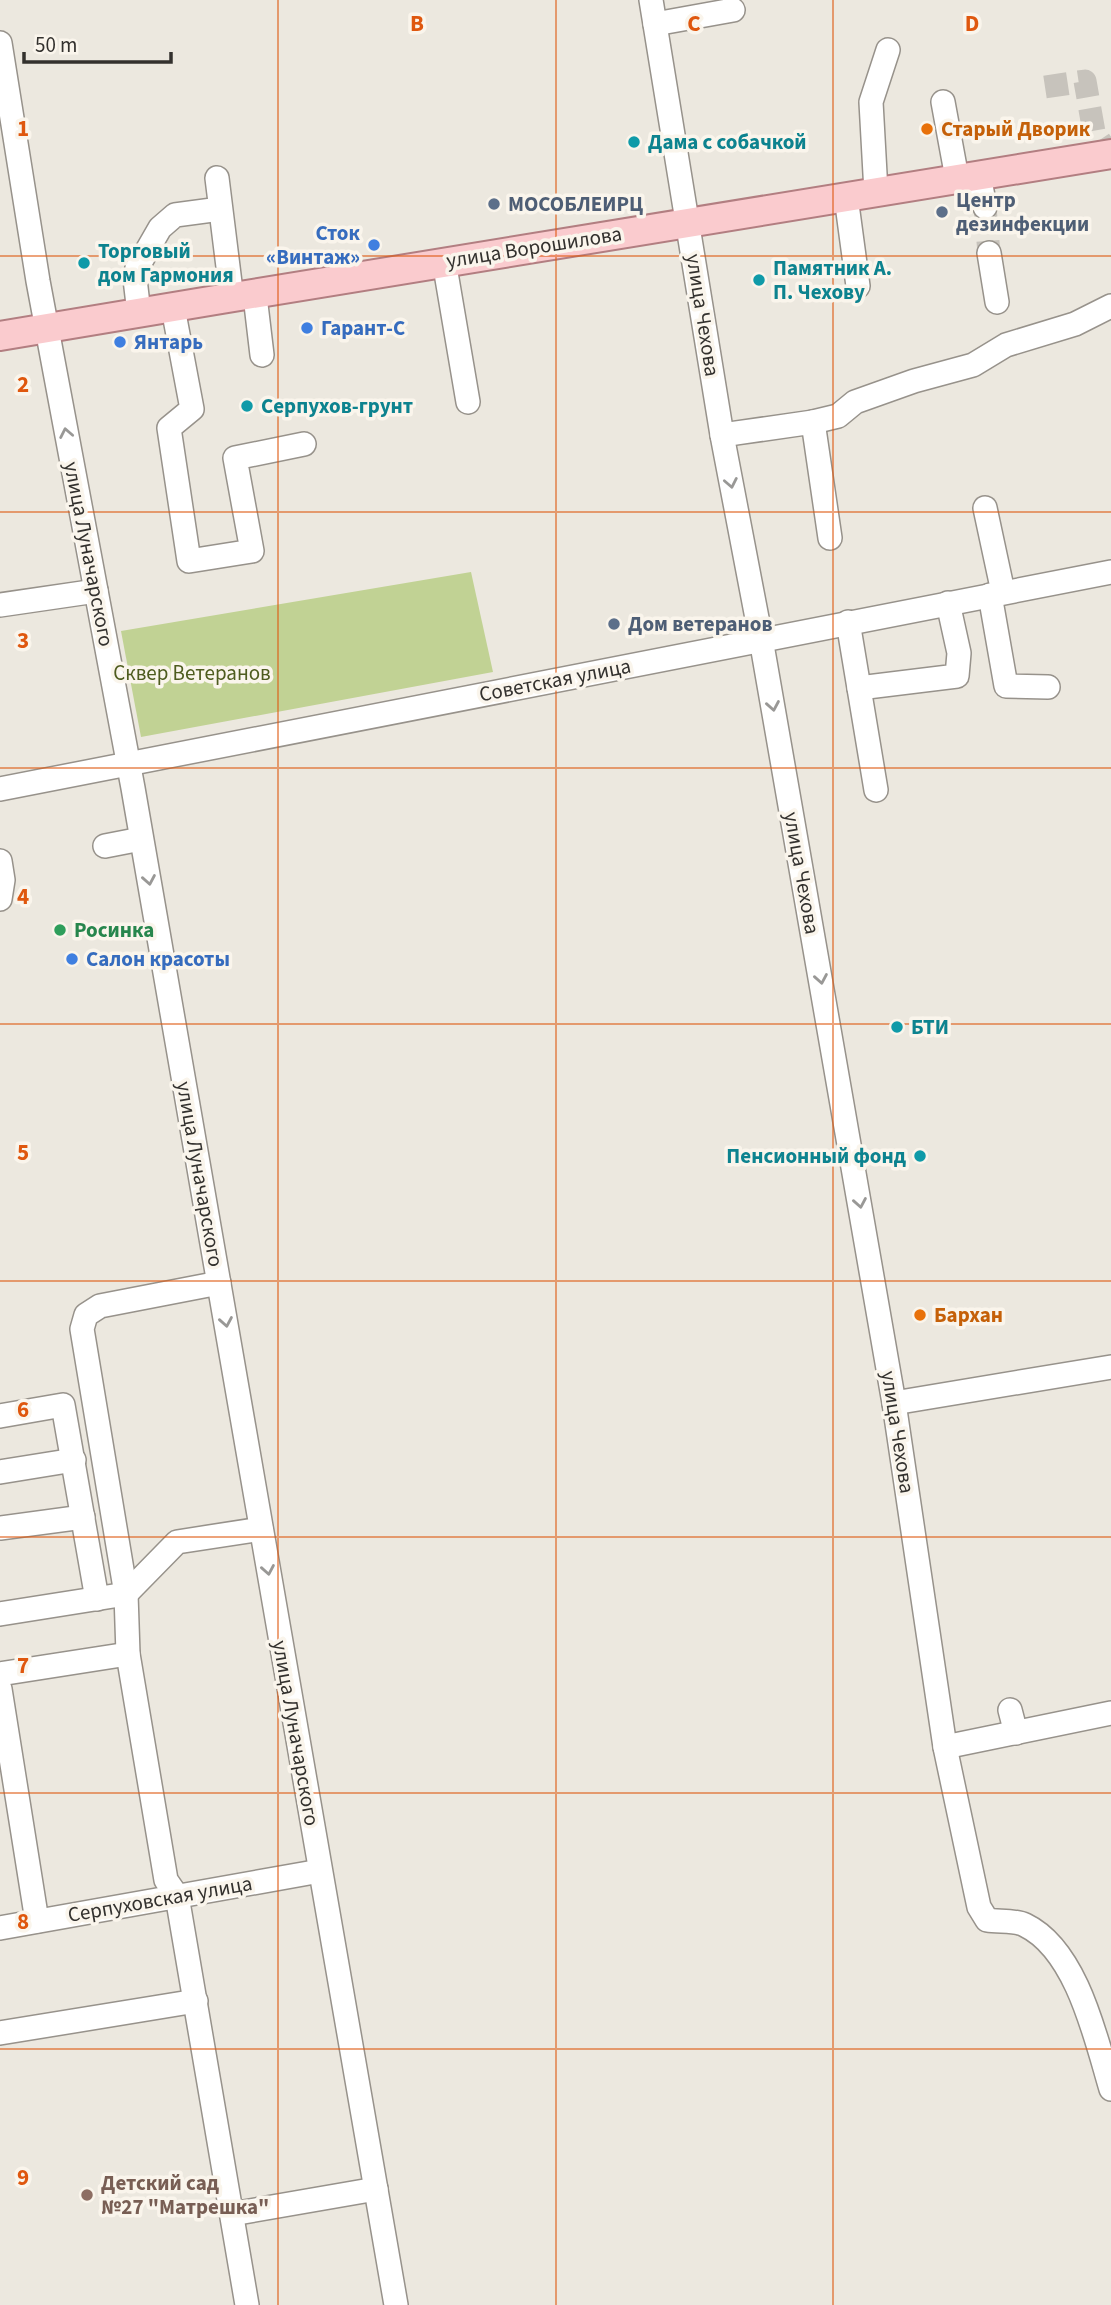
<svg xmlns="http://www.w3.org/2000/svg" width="1111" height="2305" viewBox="0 0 1111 2305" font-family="'Source Sans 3',sans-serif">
  <rect width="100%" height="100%" fill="#ece8df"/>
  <polygon fill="#c1d294" points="471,572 493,672 141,737 121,631"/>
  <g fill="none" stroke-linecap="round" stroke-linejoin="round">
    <g stroke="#c7c3bc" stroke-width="23" stroke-dasharray="23 11" stroke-linecap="butt">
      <polyline points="1045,87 1085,81 1094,132 1102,144 1105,155"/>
      <polyline points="985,207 989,253"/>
    </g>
    <defs>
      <g id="minor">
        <path d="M 651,0 L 722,435 L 761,639 L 894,1403 L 945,1747 L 979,1907 L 987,1920 C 999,1922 1015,1920 1025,1925 C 1077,1950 1096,2039 1111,2089"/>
        <polyline points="655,24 733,10"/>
        <polyline points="0,43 38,281 133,788 396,2305"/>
        <polyline points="943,102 957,178"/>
        <polyline points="979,175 985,207"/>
        <polyline points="217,178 232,299"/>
        <polyline points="876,192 871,102 888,50"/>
        <polyline points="846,197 858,286"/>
        <polyline points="989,253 997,302"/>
        <polyline points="444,261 468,402"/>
        <polyline points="255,296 262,355"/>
        <polyline points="173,308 192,409 169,428 189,561 252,551 235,458 304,444"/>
        <polyline points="139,313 135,279 137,268 160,228 175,215 220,209"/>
        <polyline points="813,422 838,416 855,402 914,381 973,365 1006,345 1075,324 1111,306"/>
        <polyline points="722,435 813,422 830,538"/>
        <polyline points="985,508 1003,592"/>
        <polyline points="990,595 1006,686 1048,687"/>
        <polyline points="0,605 96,591"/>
        <polyline points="848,622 876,790"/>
        <polyline points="859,688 957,676 959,653 948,603"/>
        <polyline points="0,789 1111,572"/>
        <polyline points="105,846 141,839"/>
        <polyline points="0,861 3,880 0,899"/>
        <polyline points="219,1283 100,1306 86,1315 82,1329 126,1594 128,1654 166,1880 177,1896 247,2305"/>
        <polyline points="894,1403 1111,1367"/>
        <polyline points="0,1416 63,1405 97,1599"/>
        <polyline points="0,1472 74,1460"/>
        <polyline points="0,1528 83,1517"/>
        <polyline points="0,1614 126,1594 177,1542 261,1529"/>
        <polyline points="0,1674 128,1654"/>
        <polyline points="0,1689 37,1921"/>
        <polyline points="1010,1710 1016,1733"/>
        <polyline points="945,1747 1111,1713"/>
        <polyline points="0,1928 320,1871"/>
        <polyline points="0,2033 196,2001"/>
        <polyline points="232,2214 376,2189"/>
      </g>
      <path id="major" d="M 0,336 C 370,274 740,213 1111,154"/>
    </defs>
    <use href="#minor" stroke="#97928b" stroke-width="26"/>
    <use href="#major" stroke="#b27e81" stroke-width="32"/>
    <use href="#minor" stroke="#fff" stroke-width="23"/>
    <use href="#major" stroke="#facbce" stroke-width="28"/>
  </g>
  <defs><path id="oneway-chevron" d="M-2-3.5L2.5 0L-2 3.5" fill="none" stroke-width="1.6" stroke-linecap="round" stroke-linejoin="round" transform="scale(1.75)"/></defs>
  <g stroke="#999896">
    <use href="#oneway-chevron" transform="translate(66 433) rotate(-101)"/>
    <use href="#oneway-chevron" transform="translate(731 483) rotate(79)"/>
    <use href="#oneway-chevron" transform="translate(773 706) rotate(80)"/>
    <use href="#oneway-chevron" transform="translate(149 880) rotate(80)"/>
    <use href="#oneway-chevron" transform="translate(821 979) rotate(80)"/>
    <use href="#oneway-chevron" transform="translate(860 1203) rotate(80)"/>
    <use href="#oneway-chevron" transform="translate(226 1322) rotate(80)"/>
    <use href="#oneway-chevron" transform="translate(268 1570) rotate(80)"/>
  </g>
  <path fill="none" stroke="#df570e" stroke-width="2" stroke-opacity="0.55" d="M 278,0 L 278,2305M 556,0 L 556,2305M 833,0 L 833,2305M 0,256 L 1111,256M 0,512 L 1111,512M 0,768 L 1111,768M 0,1024 L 1111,1024M 0,1281 L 1111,1281M 0,1537 L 1111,1537M 0,1793 L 1111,1793M 0,2049 L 1111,2049"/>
  <g fill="#e8710a" stroke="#faf5ec" stroke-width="2.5">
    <circle cx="927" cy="129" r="7"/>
    <circle cx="920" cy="1315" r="7"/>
  </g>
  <g fill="#0f9aa8" stroke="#faf5ec" stroke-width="2.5">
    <circle cx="634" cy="142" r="7"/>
    <circle cx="84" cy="263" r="7"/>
    <circle cx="759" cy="280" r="7"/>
    <circle cx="247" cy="406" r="7"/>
    <circle cx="897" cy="1027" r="7"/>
    <circle cx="920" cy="1156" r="7"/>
  </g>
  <g fill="#5c6f8a" stroke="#faf5ec" stroke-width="2.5">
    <circle cx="494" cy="204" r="7"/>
    <circle cx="942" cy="212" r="7"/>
    <circle cx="614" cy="624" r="7"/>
  </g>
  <g fill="#3f7fe0" stroke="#faf5ec" stroke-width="2.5">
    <circle cx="374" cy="245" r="7"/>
    <circle cx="307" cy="328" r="7"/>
    <circle cx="120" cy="342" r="7"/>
    <circle cx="72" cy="959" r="7"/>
  </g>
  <circle fill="#2e9e5b" stroke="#faf5ec" stroke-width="2.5" cx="60" cy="930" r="7"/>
  <circle fill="#8d6e63" stroke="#faf5ec" stroke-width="2.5" cx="87" cy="2195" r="7"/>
  <g text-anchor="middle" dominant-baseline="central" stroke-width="7" stroke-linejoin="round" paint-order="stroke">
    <g font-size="21" font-weight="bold" fill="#c56008" stroke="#faf5ec" text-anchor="start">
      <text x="941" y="129">Старый Дворик</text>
      <text x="934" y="1315">Бархан</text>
    </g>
    <g font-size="21" font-weight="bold" fill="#0d838f" stroke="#faf5ec" text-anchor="start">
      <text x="648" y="142">Дама с собачкой</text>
      <text x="98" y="251">Торговый<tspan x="98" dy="24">дом Гармония</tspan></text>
      <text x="773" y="268">Памятник А.<tspan x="773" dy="24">П. Чехову</tspan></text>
      <text x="261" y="406">Серпухов-грунт</text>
      <text x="911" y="1027">БТИ</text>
      <text x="906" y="1156" text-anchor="end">Пенсионный фонд</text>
    </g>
    <g font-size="21" font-weight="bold" fill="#4e5e75" stroke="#faf5ec" text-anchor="start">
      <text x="956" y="200">Центр<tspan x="956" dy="24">дезинфекции</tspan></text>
      <text x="508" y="204">МОСОБЛЕИРЦ</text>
      <text x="628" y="624">Дом ветеранов</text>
    </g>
    <g font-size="21" font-weight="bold" fill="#366cbe" stroke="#faf5ec" text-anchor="start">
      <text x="360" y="233" text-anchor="end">Сток<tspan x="360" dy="24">«Винтаж»</tspan></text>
      <text x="321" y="328">Гарант-С</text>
      <text x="134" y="342">Янтарь</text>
      <text x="86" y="959">Салон красоты</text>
    </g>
    <g font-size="21" fill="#33312e" stroke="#faf5ec">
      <text transform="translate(534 247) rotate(-9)">улица Ворошилова</text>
      <text transform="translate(703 315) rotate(81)">улица Чехова</text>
      <text transform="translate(89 554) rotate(79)">улица Луначарского</text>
      <text transform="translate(555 680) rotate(-11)">Советская улица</text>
      <text transform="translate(802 873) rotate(80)">улица Чехова</text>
      <text transform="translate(200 1174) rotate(80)">улица Луначарского</text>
      <text transform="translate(898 1432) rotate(81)">улица Чехова</text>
      <text transform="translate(296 1733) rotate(80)">улица Луначарского</text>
      <text transform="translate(160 1899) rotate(-10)">Серпуховская улица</text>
    </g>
    <g font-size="21" fill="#4e5c1f" stroke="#faf5ec">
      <text x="192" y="673">Сквер Ветеранов</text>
    </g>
    <g font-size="21" font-weight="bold" fill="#27864d" stroke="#faf5ec" text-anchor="start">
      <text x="74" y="930">Росинка</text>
    </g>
    <g font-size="21" font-weight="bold" fill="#785e54" stroke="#faf5ec" text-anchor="start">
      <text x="101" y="2183">Детский сад<tspan x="101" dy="24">№27 "Матрешка"</tspan></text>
    </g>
  </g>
  <g font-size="23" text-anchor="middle" font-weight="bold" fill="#df570e" stroke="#faf5ec" stroke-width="7" stroke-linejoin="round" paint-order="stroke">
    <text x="417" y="31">B</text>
    <text x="694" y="31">C</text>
    <text x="972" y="31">D</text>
    <text x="23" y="136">1</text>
    <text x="23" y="392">2</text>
    <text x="23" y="648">3</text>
    <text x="23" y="904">4</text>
    <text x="23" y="1160">5</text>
    <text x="23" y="1417">6</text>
    <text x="23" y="1673">7</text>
    <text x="23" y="1929">8</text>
    <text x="23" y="2185">9</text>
  </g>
  <path d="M24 52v10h147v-10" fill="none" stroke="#33312e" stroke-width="3.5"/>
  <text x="35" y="52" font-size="21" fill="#33312e" stroke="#faf5ec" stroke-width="5" paint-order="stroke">50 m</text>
</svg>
